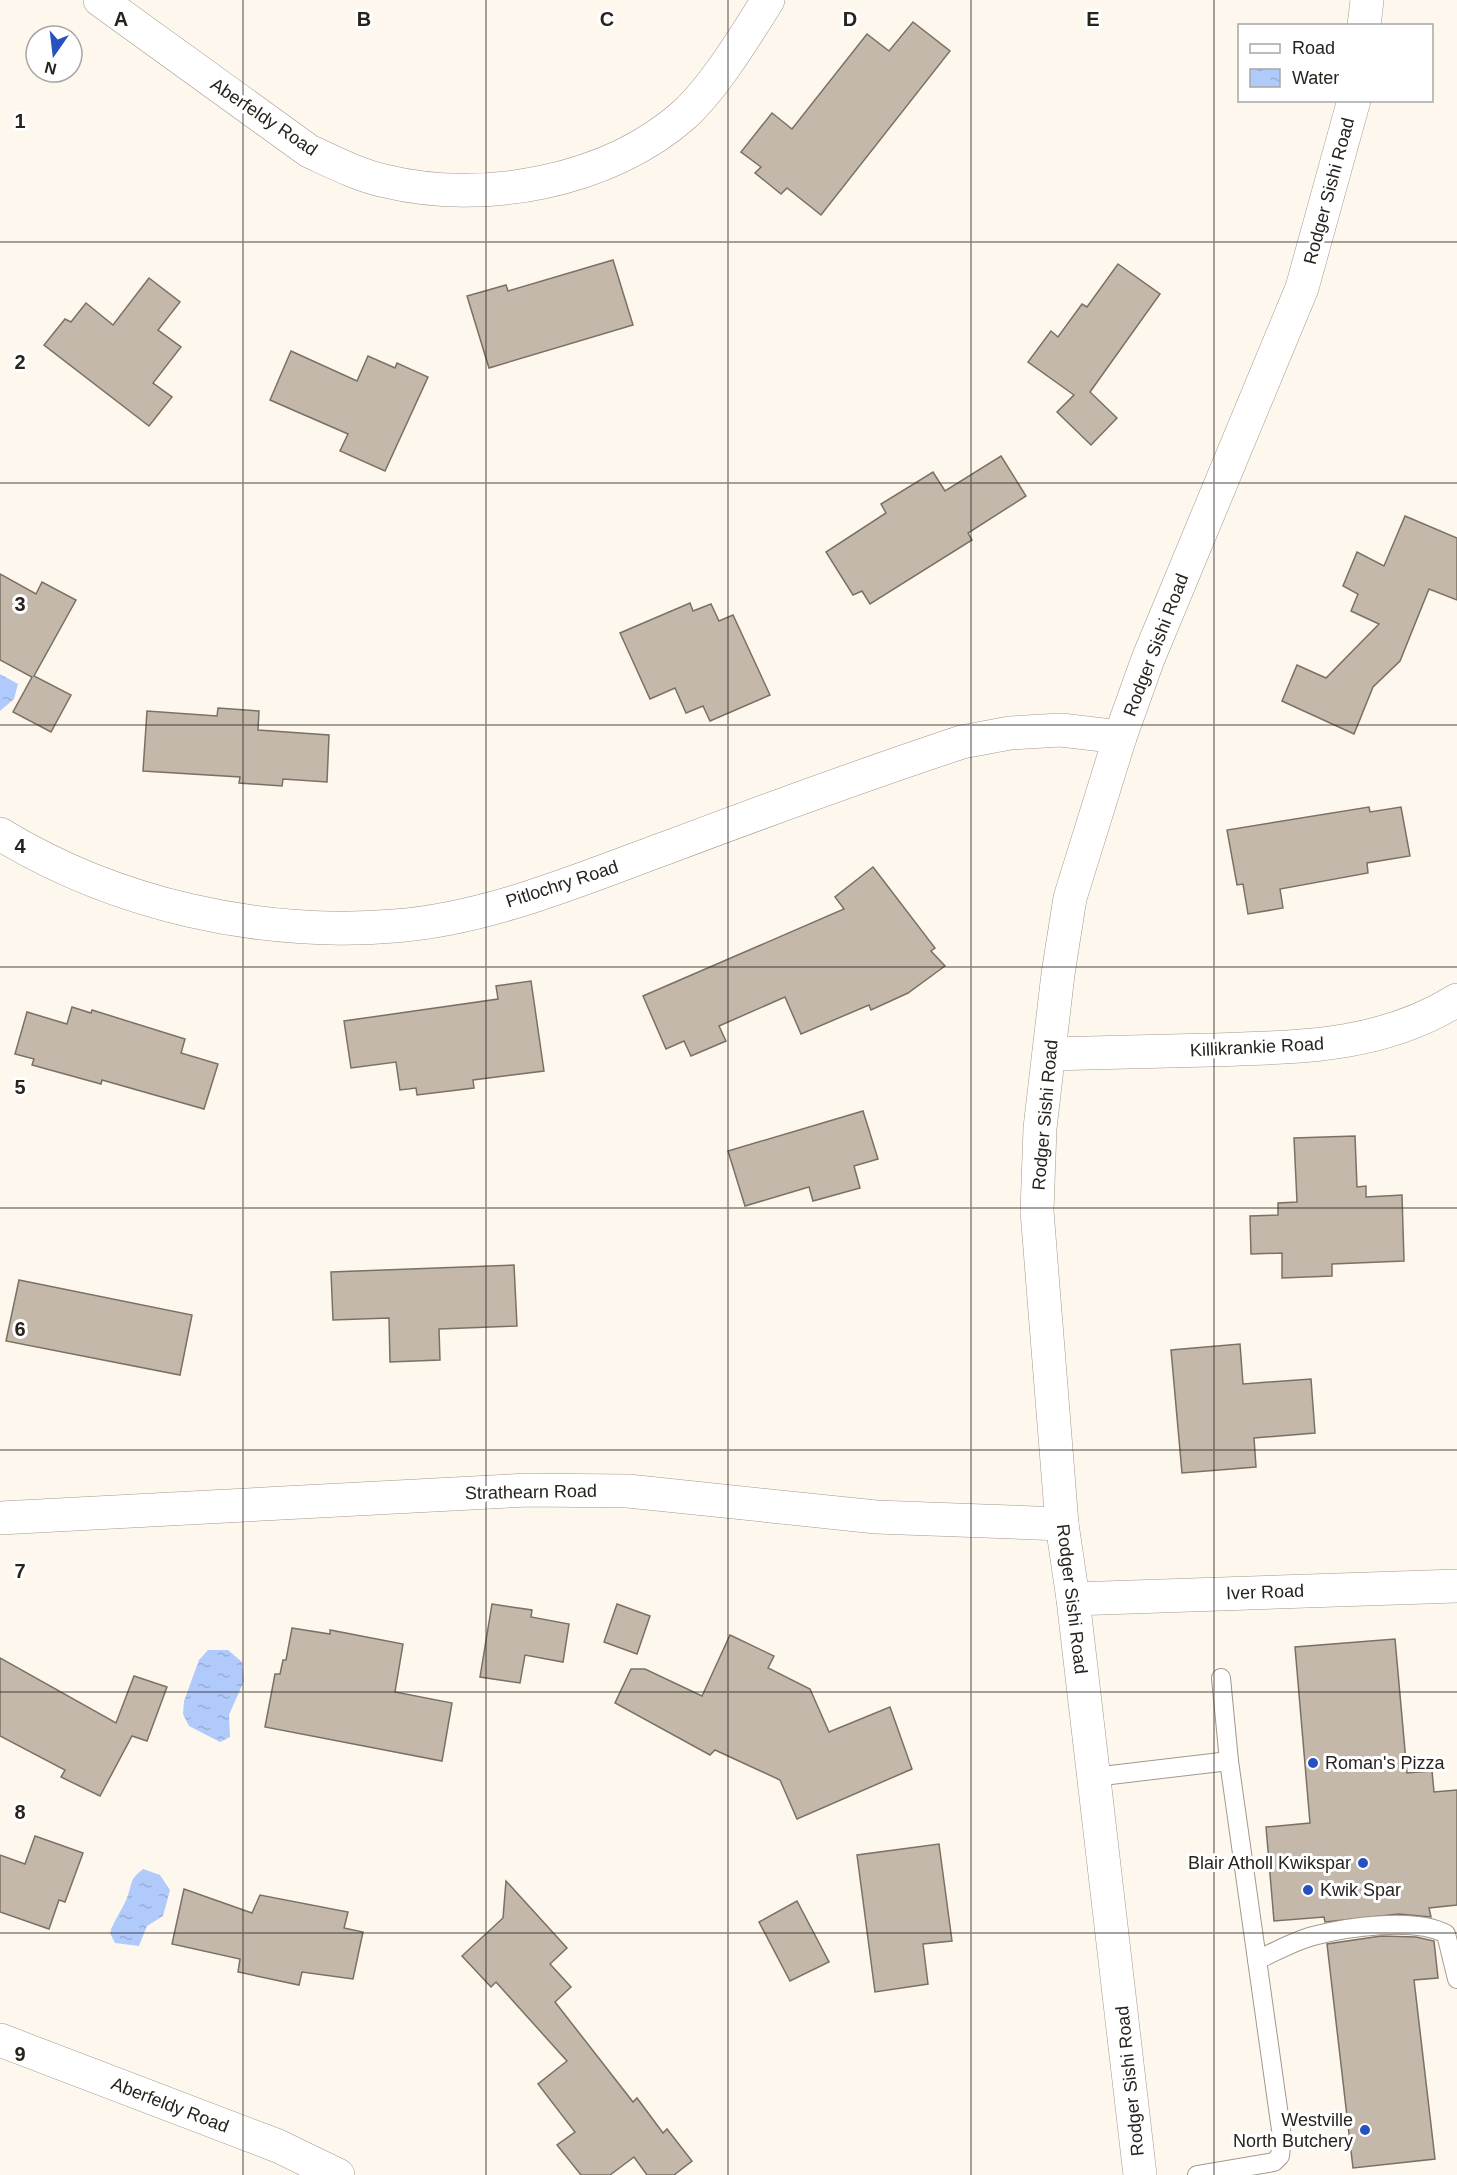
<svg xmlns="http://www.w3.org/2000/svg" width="1457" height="2175" viewBox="0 0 1457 2175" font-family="Arial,sans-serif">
  <defs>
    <pattern id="water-ripples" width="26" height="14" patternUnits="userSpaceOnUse" patternTransform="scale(1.5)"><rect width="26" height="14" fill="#b1cafc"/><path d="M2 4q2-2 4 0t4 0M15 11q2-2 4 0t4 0" fill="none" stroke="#98add8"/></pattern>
  </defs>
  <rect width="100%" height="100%" fill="#fef7ee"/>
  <g fill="url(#water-ripples)">
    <polygon points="0,674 18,684 14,699 0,711"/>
    <polygon points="208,1650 228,1650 242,1662 244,1681 229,1715 230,1737 220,1742 189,1726 183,1714 184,1701 199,1660"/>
    <path d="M 143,1869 L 160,1875 L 170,1890 L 163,1916 L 147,1926 L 139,1946 L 115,1943 L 110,1933 C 114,1920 122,1910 127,1898 C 133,1883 128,1881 143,1869 Z"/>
  </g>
  <g fill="#c4b8aa" stroke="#7b7063" stroke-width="1.5">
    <polygon points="913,22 950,51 821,215 787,188 781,194 755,173 761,167 741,152 772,113 792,129 867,34 889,51"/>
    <polygon points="613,260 633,325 489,368 467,296 506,285 508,291"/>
    <polygon points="1118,264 1160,294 1090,392 1117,418 1091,445 1057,412 1074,395 1028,362 1051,331 1058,337 1082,304 1087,307"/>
    <polygon points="149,278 180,302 158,330 181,347 153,383 172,397 149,426 44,345 65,319 71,322 86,303 113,325"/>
    <polygon points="291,351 357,381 368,356 395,368 397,363 428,377 385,471 340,451 348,434 270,400"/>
    <polygon points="1001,456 1026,496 968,533 972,540 870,604 862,591 853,595 826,552 886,513 881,504 933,472 945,491"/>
    <polygon points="1405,516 1457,538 1457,600 1429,589 1400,661 1373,687 1354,734 1282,701 1297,665 1326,678 1379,624 1351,611 1358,594 1343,586 1357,552 1384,566"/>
    <polygon points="0,574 36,594 42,582 76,600 34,676 71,695 51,732 13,712 32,677 0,660"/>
    <polygon points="690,603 693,611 711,604 719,621 733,615 770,695 710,721 703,706 686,713 675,688 650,699 620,633"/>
    <polygon points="218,708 259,711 258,730 329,735 327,782 283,779 282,786 239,783 240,777 143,771 147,711 217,716"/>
    <polygon points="1369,807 1370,812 1401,807 1410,856 1367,863 1368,873 1280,889 1283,908 1248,914 1243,884 1237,885 1227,830"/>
    <polygon points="873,867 935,948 931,951 945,966 908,993 871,1010 869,1005 801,1034 785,997 719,1026 726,1041 691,1056 684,1041 666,1049 643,996 844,909 835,897"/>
    <polygon points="531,981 544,1071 473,1080 474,1088 417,1095 416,1088 400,1090 396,1062 351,1068 344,1021 498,999 496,986"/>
    <polygon points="72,1007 91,1013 92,1010 185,1039 181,1053 218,1064 204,1109 102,1080 101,1084 32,1065 34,1059 15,1054 27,1012 67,1024"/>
    <polygon points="863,1111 878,1159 854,1166 860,1188 813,1201 809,1187 745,1206 728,1151"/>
    <polygon points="1355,1136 1357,1187 1366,1186 1366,1197 1402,1195 1404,1261 1332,1264 1332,1276 1282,1278 1282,1253 1251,1254 1250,1216 1278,1215 1278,1203 1297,1202 1294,1138"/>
    <polygon points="514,1265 517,1326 439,1329 440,1360 390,1362 389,1318 333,1320 331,1272"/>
    <polygon points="19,1280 192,1315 180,1375 6,1341"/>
    <polygon points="1240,1344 1243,1384 1311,1379 1315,1433 1254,1438 1256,1467 1182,1473 1171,1350"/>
    <polygon points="492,1604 532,1610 531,1617 569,1624 563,1662 525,1655 520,1683 480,1677"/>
    <polygon points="617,1604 650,1616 637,1654 604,1642"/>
    <polygon points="292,1628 330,1634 330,1630 403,1644 395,1692 452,1703 442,1761 265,1727 275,1674 280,1674 283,1660 286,1660"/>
    <polygon points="730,1635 774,1656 768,1668 810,1689 829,1732 890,1707 912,1769 797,1819 780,1780 715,1750 710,1755 615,1703 631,1669 645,1669 702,1696"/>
    <polygon points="1395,1639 1407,1773 1432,1771 1434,1792 1457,1790 1457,1905 1429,1908 1431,1917 1399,1914 1325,1922 1324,1917 1274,1921 1266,1827 1310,1823 1295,1647"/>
    <polygon points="0,1658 116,1723 134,1676 167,1687 147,1741 132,1736 100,1796 61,1777 65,1770 0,1736"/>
    <polygon points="35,1836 83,1853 65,1902 59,1900 49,1929 0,1912 0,1855 25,1864"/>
    <polygon points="939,1844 952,1941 923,1944 928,1984 875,1992 857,1855"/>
    <polygon points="506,1881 567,1948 550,1964 571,1987 555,2002 633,2102 637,2098 663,2133 667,2129 692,2161 674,2175 647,2175 634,2157 610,2175 581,2175 557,2145 575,2132 538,2084 567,2061 496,1982 491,1987 462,1956 503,1918"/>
    <polygon points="184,1889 252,1913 260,1895 348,1912 344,1928 363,1932 353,1979 302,1972 299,1985 238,1972 240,1959 172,1944"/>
    <polygon points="797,1901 829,1962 790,1981 759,1922"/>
    <polygon points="1381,1936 1416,1937 1434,1941 1438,1978 1414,1980 1435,2159 1353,2168 1327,1944"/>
  </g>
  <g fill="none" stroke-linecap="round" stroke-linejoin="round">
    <defs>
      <g id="service">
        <polyline points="1094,1777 1229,1761"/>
        <path d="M 1257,1960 C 1275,1952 1294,1941 1313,1936 C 1347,1927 1415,1917 1446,1934 L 1457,1979"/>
        <polyline points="1197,2175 1274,2162 1280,2156 1282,2137 1229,1761 1221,1678"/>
      </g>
      <g id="minor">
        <path d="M 100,0 L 309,151 C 333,162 358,175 385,181 C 483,205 609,182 685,114 C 715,86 746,35 768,0"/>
        <path d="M 1049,1054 C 1102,1053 1156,1051 1209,1050 C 1297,1047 1380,1048 1457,1000"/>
        <polyline points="0,1518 528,1490 628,1491 876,1517 1062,1524"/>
        <polyline points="1073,1599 1457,1586"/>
        <polyline points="0,2040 278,2146 338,2175"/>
      </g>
      <path id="tertiary" d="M 0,834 C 115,904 259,937 394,926 C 488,919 578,880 666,848 C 764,811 863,775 962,742 L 1010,733 L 1061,730 L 1120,737"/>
      <g id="secondary">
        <polyline points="1364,26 1367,0"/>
        <polyline points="1140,2175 1073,1599 1062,1524 1037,1211 1040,1128 1058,974 1070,898 1120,737 1148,659 1302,288 1354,100"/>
      </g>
    </defs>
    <use href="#service" stroke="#a4988b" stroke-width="20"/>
    <use href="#minor" stroke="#a4988b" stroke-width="34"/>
    <use href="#tertiary" stroke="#a4988b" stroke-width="34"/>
    <use href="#secondary" stroke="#a4988b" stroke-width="34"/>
    <use href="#service" stroke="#fff" stroke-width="18"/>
    <use href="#minor" stroke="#fff" stroke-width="33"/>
    <use href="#tertiary" stroke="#fff" stroke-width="33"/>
    <use href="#secondary" stroke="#fff" stroke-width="33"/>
  </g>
  <path fill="none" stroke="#28231e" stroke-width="1.5" stroke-opacity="0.55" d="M 243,0 L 243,2175M 486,0 L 486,2175M 728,0 L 728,2175M 971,0 L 971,2175M 1214,0 L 1214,2175M 0,242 L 1457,242M 0,483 L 1457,483M 0,725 L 1457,725M 0,967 L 1457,967M 0,1208 L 1457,1208M 0,1450 L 1457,1450M 0,1692 L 1457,1692M 0,1933 L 1457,1933"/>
  <g fill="#2651bf" stroke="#fff" stroke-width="2">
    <circle cx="1313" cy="1763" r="6"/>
    <circle cx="1363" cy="1863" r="6"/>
    <circle cx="1308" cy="1890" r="6"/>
    <circle cx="1365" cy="2130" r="6"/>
  </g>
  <g text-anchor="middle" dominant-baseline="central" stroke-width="6" stroke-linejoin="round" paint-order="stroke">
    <g font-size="18" fill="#28231e" stroke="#fff">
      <text transform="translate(264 117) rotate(34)">Aberfeldy Road</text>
      <text transform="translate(1329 191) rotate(-75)">Rodger Sishi Road</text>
      <text transform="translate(1156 645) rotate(-69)">Rodger Sishi Road</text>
      <text transform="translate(562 884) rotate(-18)">Pitlochry Road</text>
      <text transform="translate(1257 1047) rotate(-3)">Killikrankie Road</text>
      <text transform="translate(1045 1115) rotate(-85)">Rodger Sishi Road</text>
      <text transform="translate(531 1492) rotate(-1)">Strathearn Road</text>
      <text transform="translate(1265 1592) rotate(-2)">Iver Road</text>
      <text transform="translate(1072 1599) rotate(83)">Rodger Sishi Road</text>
      <text transform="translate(1130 2081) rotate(-96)">Rodger Sishi Road</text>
      <text transform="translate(170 2105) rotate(21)">Aberfeldy Road</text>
    </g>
    <g font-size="18" fill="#28231e" stroke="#fff" text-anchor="start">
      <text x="1325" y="1763">Roman's Pizza</text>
      <text x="1351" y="1863" text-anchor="end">Blair Atholl Kwikspar</text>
      <text x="1320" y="1890">Kwik Spar</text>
      <text x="1353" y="2120" text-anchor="end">Westville<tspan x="1353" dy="21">North Butchery</tspan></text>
    </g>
  </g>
  <g font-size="20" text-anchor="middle" font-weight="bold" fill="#28231e" stroke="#fff" stroke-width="6" stroke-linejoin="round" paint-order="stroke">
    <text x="121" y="26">A</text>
    <text x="364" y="26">B</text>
    <text x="607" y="26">C</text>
    <text x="850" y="26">D</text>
    <text x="1093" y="26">E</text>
    <text x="20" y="128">1</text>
    <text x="20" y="369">2</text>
    <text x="20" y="611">3</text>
    <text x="20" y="853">4</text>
    <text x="20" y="1094">5</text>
    <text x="20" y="1336">6</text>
    <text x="20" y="1578">7</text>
    <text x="20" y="1819">8</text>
    <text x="20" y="2061">9</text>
  </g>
  <rect x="1238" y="24" width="195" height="78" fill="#ffffff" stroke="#a9a7a5" stroke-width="1.5"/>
  <rect x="1250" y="44" width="30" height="9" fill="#ffffff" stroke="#a9a7a5" stroke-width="1.5"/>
  <text x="1292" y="54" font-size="18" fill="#28231e">Road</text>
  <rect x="1250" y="69" width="30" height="18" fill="url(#water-ripples)" stroke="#a9a7a5" stroke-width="1.5"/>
  <text x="1292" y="84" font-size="18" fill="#28231e">Water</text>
  <g transform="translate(54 54) rotate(194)"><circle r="28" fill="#ffffff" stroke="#a9a7a5" stroke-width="1.5"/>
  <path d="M0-4.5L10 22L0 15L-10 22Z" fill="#2651bf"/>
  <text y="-9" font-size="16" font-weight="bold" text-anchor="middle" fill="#28231e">N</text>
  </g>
</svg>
